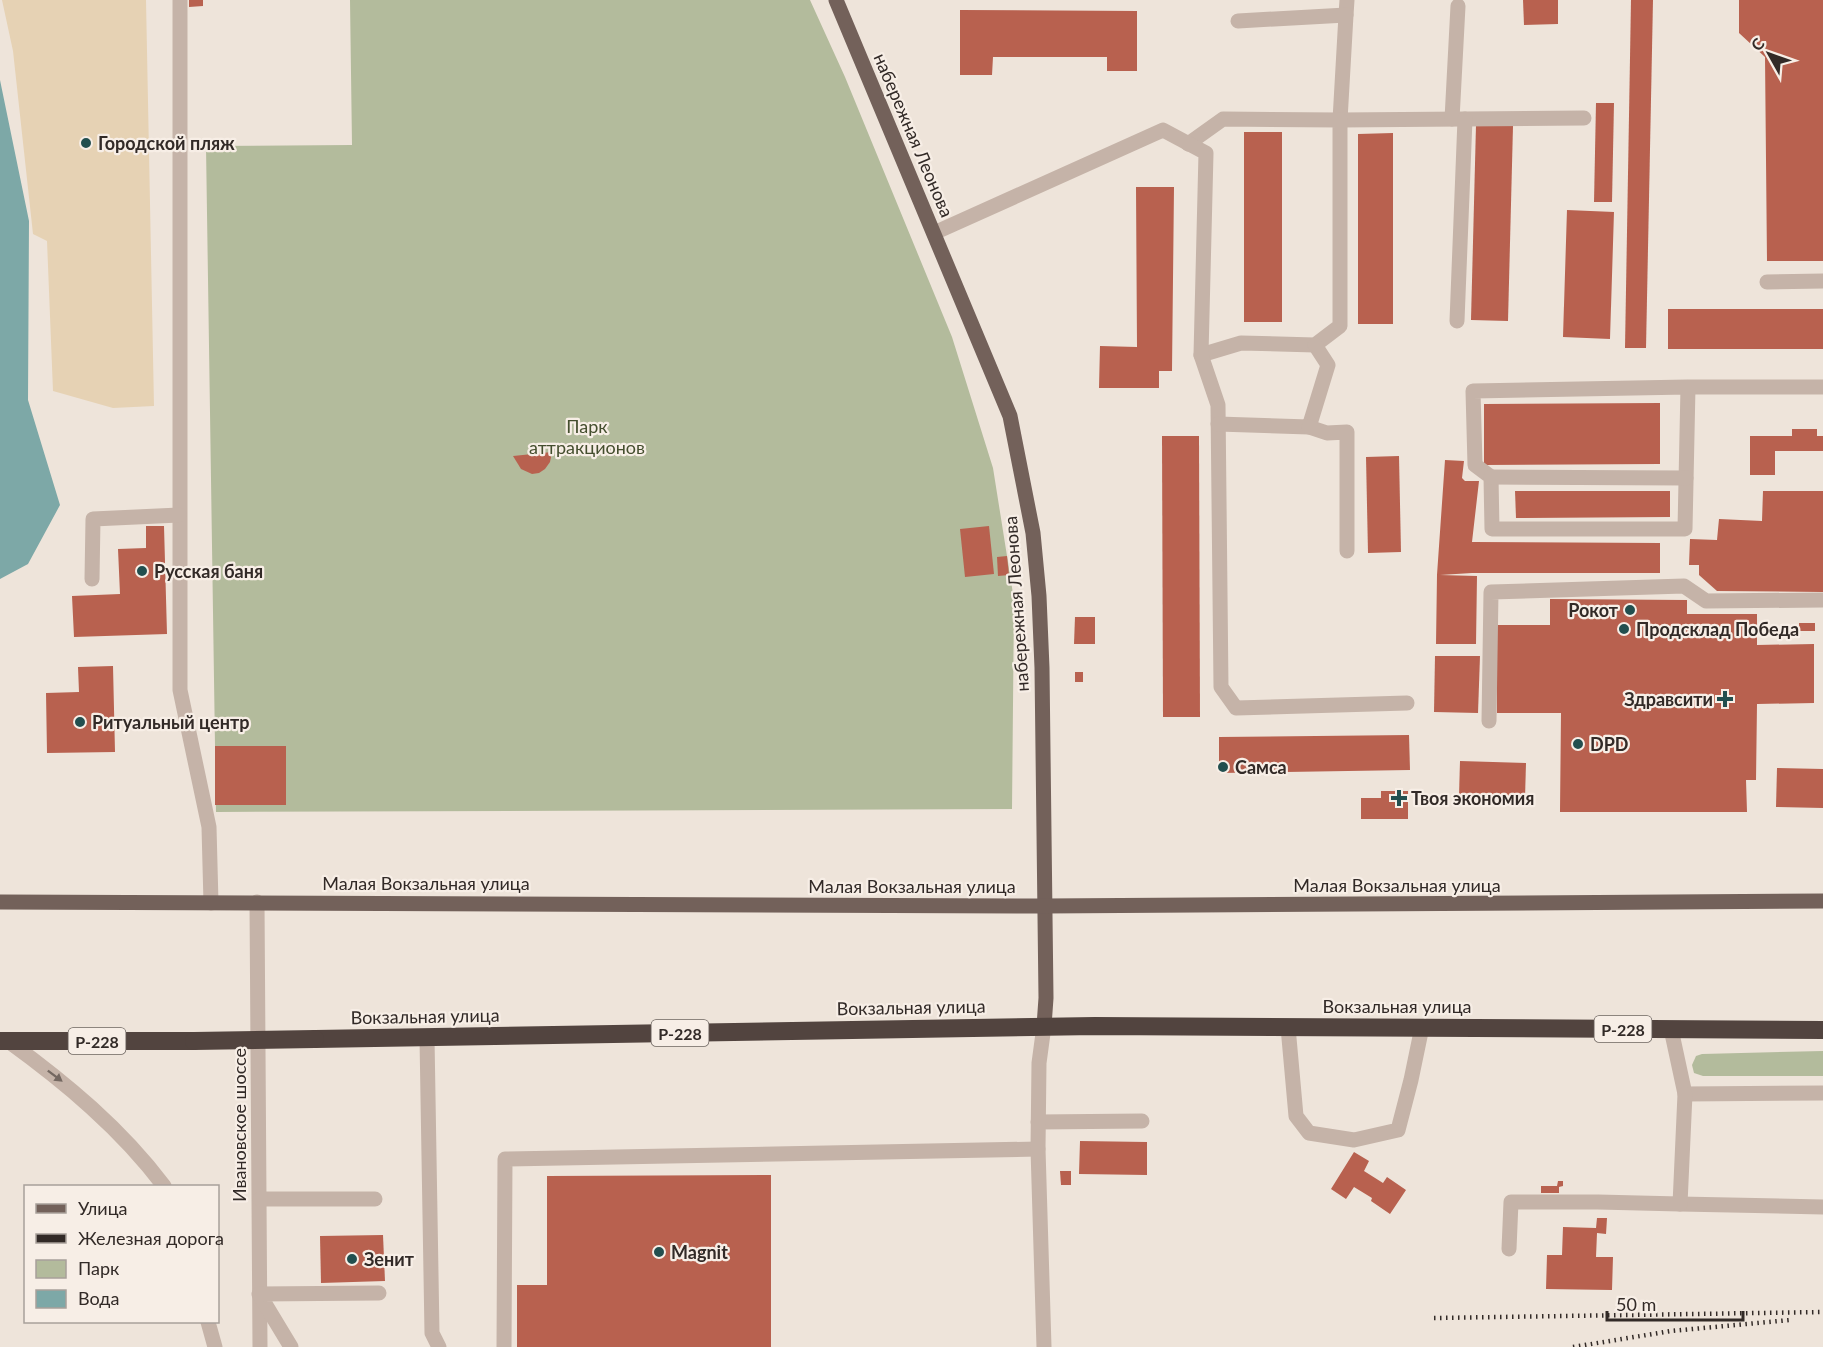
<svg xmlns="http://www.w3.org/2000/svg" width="1823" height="1347" viewBox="0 0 1823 1347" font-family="Lato,sans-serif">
  <rect width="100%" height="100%" fill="#eee4da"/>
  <g fill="#b3bb9c">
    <polygon points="350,0 810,0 845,77 952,337 993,468 1014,600 1012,809 216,812 206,146 352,145"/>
    <polygon points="1823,1051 1823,1076 1703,1076 1694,1073 1692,1065 1696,1056 1702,1054"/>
  </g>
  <polygon fill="#e6d2b4" points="2,0 146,0 154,406 113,408 53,391 47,241 33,234 13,51"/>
  <polygon fill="#7da8a7" points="0,80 29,221 28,400 60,505 28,564 0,579"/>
  <g fill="#b8614f">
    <polygon points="189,0 203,0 203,6 189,7"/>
    <polygon points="1523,0 1558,0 1558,24 1524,25"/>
    <polygon points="1631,0 1653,0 1646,348 1625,348"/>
    <polygon points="1739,0 1823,0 1823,261 1767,261 1765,57 1739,33"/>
    <polygon points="960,10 1137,11 1137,71 1107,71 1107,57 993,57 992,75 960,75"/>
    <polygon points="1596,103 1614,103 1612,202 1594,202"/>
    <polygon points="1476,125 1513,126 1508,321 1471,320"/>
    <rect x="1244" y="132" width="38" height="190"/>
    <polygon points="1393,133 1393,324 1358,324 1358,134"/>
    <polygon points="1136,187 1174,187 1172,371 1159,371 1159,388 1099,388 1100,346 1137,347"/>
    <polygon points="1567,210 1614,212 1610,339 1563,337"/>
    <rect x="1668" y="309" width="155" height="40"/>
    <polygon points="1660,403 1660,464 1484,465 1484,404"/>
    <polygon points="1792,429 1817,429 1817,436 1823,436 1823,451 1775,451 1775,475 1750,475 1750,436 1792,436"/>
    <polygon points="1162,436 1199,436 1200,717 1163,717"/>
    <polygon points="552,452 550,462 545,469 539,473 532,474 521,469 513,456"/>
    <polygon points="1399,456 1401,552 1368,553 1366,457"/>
    <polygon points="1445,460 1464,461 1462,478 1465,481 1479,481 1472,542 1660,543 1660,573 1472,573 1440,575 1477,576 1476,644 1436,644 1437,575"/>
    <polygon points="1515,491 1670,491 1670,517 1516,518"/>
    <polygon points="1763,491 1823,491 1823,592 1717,591 1699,575 1699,565 1689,565 1690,539 1717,540 1719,519 1762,521"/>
    <polygon points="146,526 164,526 167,634 74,637 72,596 120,594 118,549 146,548"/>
    <polygon points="989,526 994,574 965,577 960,529"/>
    <polygon points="1007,556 1009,575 998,576 997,557"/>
    <polygon points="1550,599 1687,600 1687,614 1757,614 1757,645 1814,644 1814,703 1757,704 1756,780 1746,780 1747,812 1560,812 1561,713 1497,713 1497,625 1550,625"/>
    <polygon points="1075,617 1095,617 1095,644 1074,644"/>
    <rect x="1799" y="623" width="16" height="8"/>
    <polygon points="1435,656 1480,656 1478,713 1434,712"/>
    <polygon points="113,666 115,752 47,753 46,693 79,692 78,667"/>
    <rect x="1075" y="672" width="8" height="10"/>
    <polygon points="1409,735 1410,770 1219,773 1219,737"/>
    <rect x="215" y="746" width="71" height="59"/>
    <polygon points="1460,761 1526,763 1525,798 1459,796"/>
    <polygon points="1777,768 1823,769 1823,808 1776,807"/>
    <polygon points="1381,791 1408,791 1408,819 1361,819 1361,798 1381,798"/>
    <polygon points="1080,1141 1147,1142 1147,1175 1079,1174"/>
    <polygon points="1354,1152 1369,1161 1364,1171 1383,1183 1387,1177 1406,1190 1390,1214 1371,1201 1372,1198 1354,1187 1346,1199 1331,1189"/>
    <polygon points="1060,1171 1071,1171 1071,1185 1061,1185"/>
    <polygon points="771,1175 771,1347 517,1347 517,1285 547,1285 547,1176"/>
    <polygon points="1558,1181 1563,1181 1563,1186 1559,1187 1559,1193 1541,1193 1541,1186 1557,1186"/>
    <polygon points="1597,1218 1607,1218 1606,1234 1597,1233 1596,1257 1613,1257 1612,1290 1546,1289 1547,1255 1562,1255 1563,1227 1596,1228"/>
    <polygon points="383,1235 385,1281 321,1283 320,1236"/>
  </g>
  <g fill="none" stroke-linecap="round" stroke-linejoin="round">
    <g stroke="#c5b3a8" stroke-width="15">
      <polyline points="180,0 180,690 209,827 211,903"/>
      <polyline points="1346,15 1347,0"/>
      <polyline points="1238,21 1346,15 1340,120 1584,118"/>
      <polyline points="1452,119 1458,6"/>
      <polyline points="1188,144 1223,119 1340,120 1340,326 1315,345 1241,343 1201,355"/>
      <polyline points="934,233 1163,130 1206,153 1201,355 1218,405 1221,687 1236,708 1407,703"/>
      <polyline points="1767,282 1823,281"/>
      <polyline points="1457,321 1465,119"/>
      <polyline points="1688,387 1685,529 1492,529 1491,477 1475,465 1473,391 1688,387 1823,387"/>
      <polyline points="1218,424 1309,427 1328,365 1315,345"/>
      <polyline points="1309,427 1327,433 1347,432 1347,551"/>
      <polyline points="1491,477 1686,478"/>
      <polyline points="92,579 93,519 179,515"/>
      <polyline points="1489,721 1491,592 1684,586 1706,601 1823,600"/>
      <polyline points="257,902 260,1347"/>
      <polyline points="1288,1027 1296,1116 1309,1133 1354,1140 1398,1130 1411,1080 1422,1027"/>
      <polyline points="1671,1029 1685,1094 1823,1093"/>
      <polyline points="427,1038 432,1333 439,1347"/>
      <path d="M 8,1041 C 66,1083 121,1129 164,1186"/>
      <polyline points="1038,1122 1142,1121"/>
      <polyline points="260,1199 375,1199"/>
      <polyline points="1680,1204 1823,1207"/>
      <polyline points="1509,1249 1511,1202 1598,1202 1680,1204 1685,1094"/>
      <polyline points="208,1322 215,1347"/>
      <polyline points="291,1347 259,1294 379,1293"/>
      <polyline points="504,1347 505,1159 1038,1149"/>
      <polyline points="1044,1347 1038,1149 1039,1063 1044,1026"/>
    </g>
    <g stroke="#73615a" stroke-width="15">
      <polyline points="836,0 1010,416 1033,533 1039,596 1042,668 1046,998 1044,1026"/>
      <polyline points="0,902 1045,906 1823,901"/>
    </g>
    <g stroke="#52443f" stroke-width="18">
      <polyline points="315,1039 1095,1026 1823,1030"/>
      <polyline points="0,1041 194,1041"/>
    </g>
    <g stroke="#322a27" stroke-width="4.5" stroke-dasharray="1.5 4.5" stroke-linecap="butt">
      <polyline points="1434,1318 1823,1312"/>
      <polyline points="1573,1347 1671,1331 1790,1320"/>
    </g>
    <polyline stroke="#52443f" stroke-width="18" points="194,1041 315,1039"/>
  </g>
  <defs><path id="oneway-solid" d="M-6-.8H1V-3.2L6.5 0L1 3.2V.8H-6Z" transform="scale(1.5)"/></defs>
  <use fill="#746861" href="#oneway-solid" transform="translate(55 1076) rotate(37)"/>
  <g fill="#224f4f" stroke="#f7eee6" stroke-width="2">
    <circle cx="86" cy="143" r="6"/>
    <circle cx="142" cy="571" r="6"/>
    <circle cx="1630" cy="610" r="6"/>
    <circle cx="1624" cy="629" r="6"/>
    <path d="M1722 690h6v6h6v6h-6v6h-6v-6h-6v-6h6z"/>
    <circle cx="80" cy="722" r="6"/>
    <circle cx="1578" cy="744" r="6"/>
    <circle cx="1223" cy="767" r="6"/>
    <path d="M1396 789h6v6h6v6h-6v6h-6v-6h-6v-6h6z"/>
    <circle cx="659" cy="1252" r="6"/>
    <circle cx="352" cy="1259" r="6"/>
  </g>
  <g text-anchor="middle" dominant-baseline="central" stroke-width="4.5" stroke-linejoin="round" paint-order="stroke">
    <g fill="#f7eee6" stroke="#6d6560" stroke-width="1.5">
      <rect x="1594.5" y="1016" width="57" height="26" rx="4.5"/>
      <rect x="651.5" y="1020" width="57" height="26" rx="4.5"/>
      <rect x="68.5" y="1028" width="57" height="26" rx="4.5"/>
    </g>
    <g font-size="16" font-weight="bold" fill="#322a27">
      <text x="1623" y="1029">Р-228</text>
      <text x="680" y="1033">Р-228</text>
      <text x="97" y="1041">Р-228</text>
    </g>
    <g font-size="18" fill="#322a27" stroke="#f7eee6">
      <text transform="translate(914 135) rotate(67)">набережная Леонова</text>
      <text transform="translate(1016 604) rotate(-94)">набережная Леонова</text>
      <text x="426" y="883">Малая Вокзальная улица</text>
      <text x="1397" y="885">Малая Вокзальная улица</text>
      <text x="912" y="886">Малая Вокзальная улица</text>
      <text x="1397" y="1006">Вокзальная улица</text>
      <text transform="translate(911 1007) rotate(-1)">Вокзальная улица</text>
      <text transform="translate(425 1016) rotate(-1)">Вокзальная улица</text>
      <text transform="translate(239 1125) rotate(-90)">Ивановское шоссе</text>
    </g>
    <g font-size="18" font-weight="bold" fill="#322a27" stroke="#f7eee6" text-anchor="start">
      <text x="98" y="143">Городской пляж</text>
      <text x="154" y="571">Русская баня</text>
      <text x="1618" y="610" text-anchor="end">Рокот</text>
      <text x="1636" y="629">Продсклад Победа</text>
      <text x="1713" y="699" text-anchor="end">Здравсити</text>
      <text x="92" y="722">Ритуальный центр</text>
      <text x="1590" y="744">DPD</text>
      <text x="1235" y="767">Самса</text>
      <text x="1411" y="798">Твоя экономия</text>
      <text x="671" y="1252">Magnit</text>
      <text x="364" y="1259">Зенит</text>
    </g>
    <g font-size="18" fill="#444e2e" stroke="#f7eee6">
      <text x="587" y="426">Парк<tspan x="587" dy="21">аттракционов</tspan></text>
    </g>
  </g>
  <rect x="24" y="1185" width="195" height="138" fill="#f7eee6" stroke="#a8a09a" stroke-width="1.5"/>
  <rect x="36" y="1204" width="30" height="9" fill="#73615a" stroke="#a8a09a" stroke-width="1.5"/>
  <text x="78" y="1215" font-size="18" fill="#322a27">Улица</text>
  <rect x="36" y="1234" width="30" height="9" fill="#322a27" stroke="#a8a09a" stroke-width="1.5"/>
  <text x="78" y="1245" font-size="18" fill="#322a27">Железная дорога</text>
  <rect x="36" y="1260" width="30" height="18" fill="#b3bb9c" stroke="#a8a09a" stroke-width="1.5"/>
  <text x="78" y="1275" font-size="18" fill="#322a27">Парк</text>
  <rect x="36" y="1290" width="30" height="18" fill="#7da8a7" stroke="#a8a09a" stroke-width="1.5"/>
  <text x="78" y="1305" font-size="18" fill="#322a27">Вода</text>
  <g transform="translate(1769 54) rotate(310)" stroke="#f7eee6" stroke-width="4.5" paint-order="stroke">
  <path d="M0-4.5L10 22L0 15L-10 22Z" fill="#322a27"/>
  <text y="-9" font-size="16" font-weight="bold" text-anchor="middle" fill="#322a27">С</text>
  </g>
  <path d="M1607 1311v9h136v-9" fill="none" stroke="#322a27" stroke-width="3"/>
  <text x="1616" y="1311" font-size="18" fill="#322a27" stroke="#f7eee6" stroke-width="4.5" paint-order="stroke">50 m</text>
</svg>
